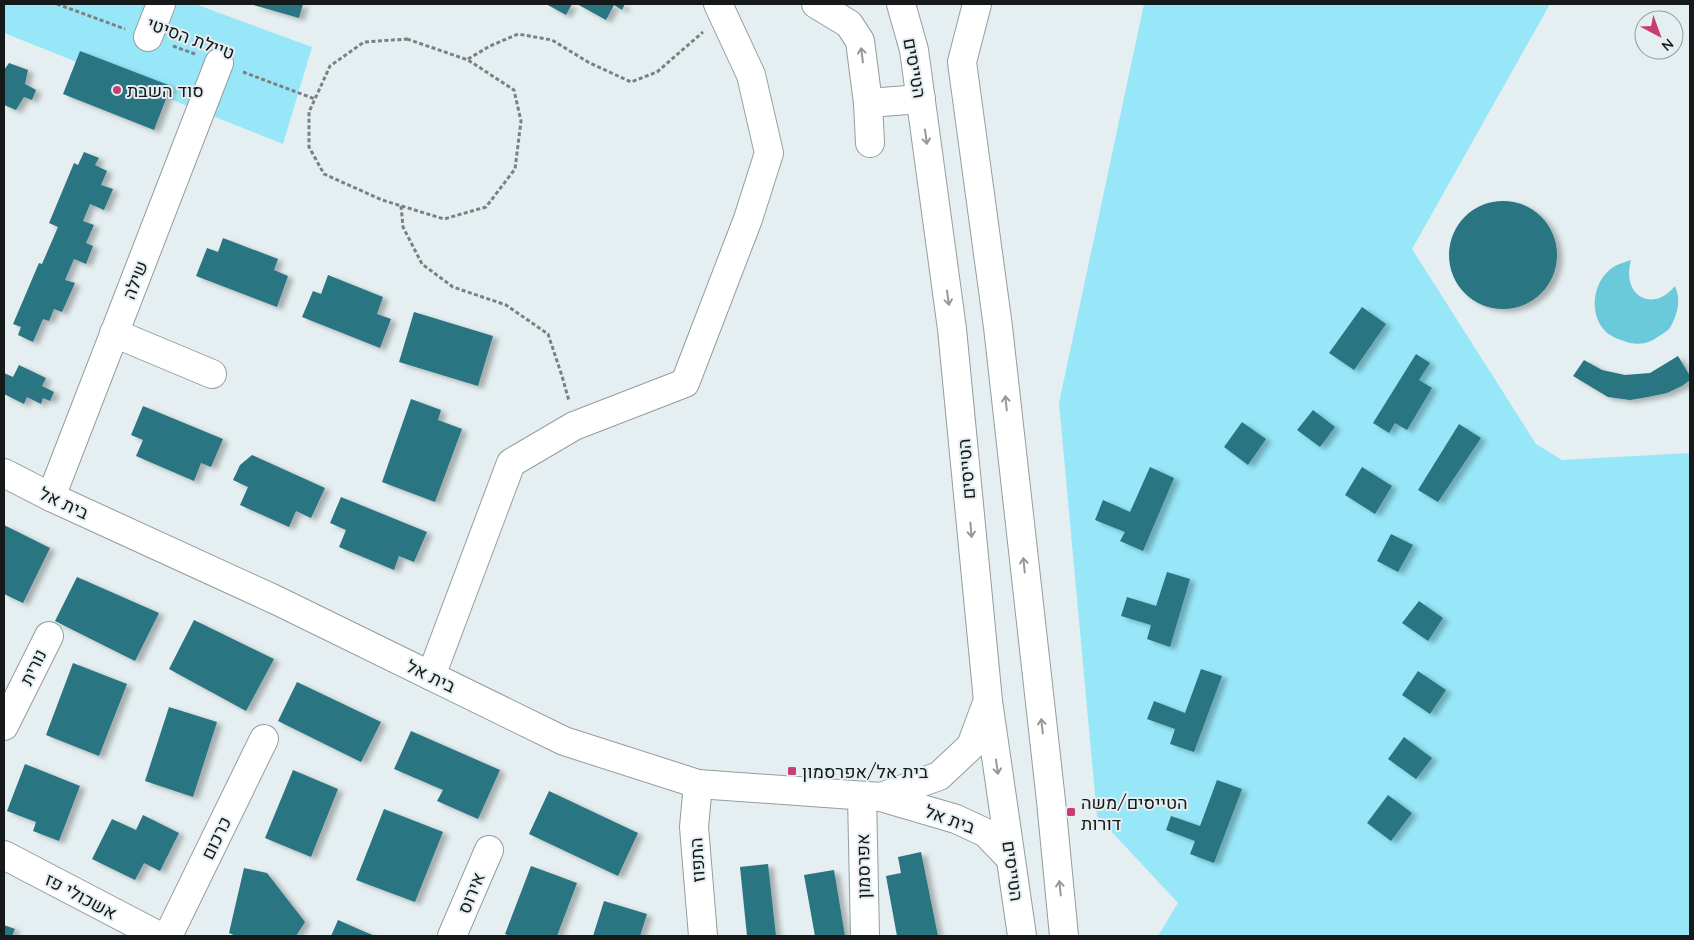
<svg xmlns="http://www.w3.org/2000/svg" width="1694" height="940" viewBox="0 0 1694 940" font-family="Quicksand,Heebo,sans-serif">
  <defs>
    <filter id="shadow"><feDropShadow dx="5.5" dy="3" stdDeviation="2.5" flood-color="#0004"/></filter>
  </defs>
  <rect width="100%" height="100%" fill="#e5eef0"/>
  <g fill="#97e7f8">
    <polygon points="4,4 195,4 312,47 283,144 4,33"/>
    <polygon points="1144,4 1550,4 1412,249 1536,444 1562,460 1690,453 1690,936 1158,936 1178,903 1097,816 1059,403"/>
  </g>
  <path fill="#6ac9db" d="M 1631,260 C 1621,295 1652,314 1675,286 C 1681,300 1678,313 1671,326 C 1668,331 1664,333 1659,336 C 1650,343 1641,345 1630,343 C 1621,340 1613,338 1606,332 C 1587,313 1593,277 1617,265 C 1621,263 1626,262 1631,260 Z"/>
  <g fill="#2a7482" filter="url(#shadow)">
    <polygon points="250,4 303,4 299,18"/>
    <polygon points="546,4 572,4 566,15"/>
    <polygon points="577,4 625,4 622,10 614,5 606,20"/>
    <polygon points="80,51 171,86 154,130 63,94"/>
    <polygon points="9,63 28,70 25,84 36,90 32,100 24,97 16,110 4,105 4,70"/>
    <polygon points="84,152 99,158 95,165 107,171 101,185 113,189 104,210 90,204 83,221 94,225 86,243 93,246 86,264 74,259 65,280 75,283 62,312 54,309 49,321 43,319 33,342 18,335 21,327 13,324 39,263 42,264 58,227 49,223 74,163 78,165"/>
    <circle cx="1503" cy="255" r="54"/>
    <polygon points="223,238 278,259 274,270 288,276 277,307 196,276 207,248 218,252"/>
    <polygon points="328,275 383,297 377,314 391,319 380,348 302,317 313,291 321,294"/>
    <polygon points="1362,307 1386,324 1354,370 1329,353"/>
    <polygon points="414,312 493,336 478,386 399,362"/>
    <polygon points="1416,354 1430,363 1419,380 1432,388 1407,430 1395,423 1389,433 1373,423"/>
    <polygon points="1678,356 1690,376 1690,380 1682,386 1667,393 1648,397 1630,400 1608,397 1573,376 1584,360 1602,370 1625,375 1650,373"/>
    <polygon points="19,365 46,378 42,386 54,392 50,401 43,398 41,404 27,397 24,404 4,394 4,373 13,377"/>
    <polygon points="411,399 441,410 438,420 462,429 435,502 382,482"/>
    <polygon points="143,406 223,439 211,467 201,463 194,481 136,456 143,440 131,435"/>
    <polygon points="1313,410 1335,427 1320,447 1297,430"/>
    <polygon points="1242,422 1266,439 1248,465 1224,447"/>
    <polygon points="1459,424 1481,438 1438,502 1418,490"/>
    <polygon points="252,455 325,488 311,518 296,511 289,527 240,505 248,487 233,480 240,465"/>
    <polygon points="1150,467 1174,478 1143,551 1120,541 1125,532 1095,520 1103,500 1130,512"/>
    <polygon points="1362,467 1392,486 1375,514 1345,495"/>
    <polygon points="341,497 427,532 414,562 399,556 394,570 339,547 346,530 330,523"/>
    <polygon points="4,525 50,548 23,603 4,594"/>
    <polygon points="1391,534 1413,545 1398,572 1377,561"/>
    <polygon points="1167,572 1190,579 1170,647 1147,639 1151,625 1121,616 1127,597 1156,606"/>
    <polygon points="77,577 159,613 135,661 55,621"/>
    <polygon points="1419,601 1443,618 1428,641 1402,623"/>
    <polygon points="194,620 274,659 246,711 169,669"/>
    <polygon points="73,663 127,684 99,756 46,735"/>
    <polygon points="1201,669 1222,676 1194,752 1170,744 1175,729 1147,719 1154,701 1185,713"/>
    <polygon points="1418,671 1446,690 1430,714 1402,695"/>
    <polygon points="297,682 381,722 361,762 278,721"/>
    <polygon points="169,707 217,722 193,797 145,781"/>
    <polygon points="411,731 500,770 478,819 437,801 443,790 394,769"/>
    <polygon points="1404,737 1432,758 1416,779 1388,759"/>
    <polygon points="25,764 80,786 59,841 33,831 36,822 7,811"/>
    <polygon points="293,770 338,789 311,857 265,838"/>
    <polygon points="1217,780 1242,789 1214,863 1190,854 1195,841 1166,830 1171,816 1200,826"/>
    <polygon points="549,791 638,833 618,876 529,834"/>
    <polygon points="1388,795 1412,813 1391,841 1367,823"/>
    <polygon points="384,809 443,832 415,902 356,880"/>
    <polygon points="143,815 179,833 160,871 144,863 135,880 92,859 112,819 136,830"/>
    <polygon points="921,852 938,936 897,936 886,876 901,873 898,857"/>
    <polygon points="768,864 776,936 747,936 740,867"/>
    <polygon points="531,866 577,883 557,936 510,936 505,934"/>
    <polygon points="244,868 267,873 305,922 296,936 236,936 229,933"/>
    <polygon points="834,870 845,936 815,936 804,875"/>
    <polygon points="604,901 647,914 640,936 593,936"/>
    <polygon points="338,920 363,931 375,936 331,936"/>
    <polygon points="4,925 15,929 12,936 4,936"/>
  </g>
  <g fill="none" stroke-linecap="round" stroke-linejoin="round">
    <defs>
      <g id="minor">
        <polyline points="816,4 849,24 860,41 868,103 870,143"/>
        <polyline points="901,4 914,50 952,329 988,701 1022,936"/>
        <polyline points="977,4 962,62 998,327 1051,801 1064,936"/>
        <polyline points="148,37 161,4"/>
        <polyline points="868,103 921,99"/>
        <polyline points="114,333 212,374"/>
        <polyline points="4,473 51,497 278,601 564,741 698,784 881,797 956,819 986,833 1010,858"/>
        <polyline points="51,497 219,63"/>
        <polyline points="431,676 511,463 574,426 685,383 748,219 769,153 751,75 718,4"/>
        <polyline points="4,726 49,636"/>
        <polyline points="698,784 694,827 703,936"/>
        <polyline points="862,796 865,936"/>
        <polyline points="881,797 939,776 971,746 987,703"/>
        <polyline points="4,855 159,936"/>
        <polyline points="168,936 264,739"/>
        <polyline points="452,936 489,850"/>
      </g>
    </defs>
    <use href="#minor" stroke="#949d9e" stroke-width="30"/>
    <g stroke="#7b8182" stroke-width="3" stroke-dasharray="4 2.5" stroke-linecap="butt">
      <polyline points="57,4 125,29"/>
      <polygon points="407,39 468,60 514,90 521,121 515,169 486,207 444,219 382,200 324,174 309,147 309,112 330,66 364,42"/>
      <polyline points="173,46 195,54"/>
      <polyline points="468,59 490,46 518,34 552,40 588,62 631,82 657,72 703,32"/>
      <polyline points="243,72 315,99"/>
      <polyline points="401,206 403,227 422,264 453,287 506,305 548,334 562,376 569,401"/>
    </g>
    <use href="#minor" stroke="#fff" stroke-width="28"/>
  </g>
  <defs><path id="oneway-shaft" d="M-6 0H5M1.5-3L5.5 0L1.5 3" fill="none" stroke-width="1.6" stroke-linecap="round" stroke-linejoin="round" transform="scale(1.25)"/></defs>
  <g stroke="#969898">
    <use href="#oneway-shaft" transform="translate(862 55) rotate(-97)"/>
    <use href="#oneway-shaft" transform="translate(926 137) rotate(82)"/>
    <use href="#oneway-shaft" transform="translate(948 298) rotate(82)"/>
    <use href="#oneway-shaft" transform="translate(1006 403) rotate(-96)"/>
    <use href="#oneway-shaft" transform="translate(971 530) rotate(85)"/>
    <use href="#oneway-shaft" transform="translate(1024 565) rotate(-96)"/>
    <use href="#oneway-shaft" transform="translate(1042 726) rotate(-96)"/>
    <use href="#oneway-shaft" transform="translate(997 767) rotate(82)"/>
    <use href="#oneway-shaft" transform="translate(1060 888) rotate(-96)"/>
  </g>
  <g fill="#c93e71" stroke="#e5eef0" stroke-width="2">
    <circle cx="117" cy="90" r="5"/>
    <rect x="787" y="766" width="10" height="10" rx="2.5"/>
    <rect x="1066" y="807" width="10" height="10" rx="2.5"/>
  </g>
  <g text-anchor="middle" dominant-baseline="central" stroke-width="4" stroke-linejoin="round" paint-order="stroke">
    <g font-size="18" fill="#151919" stroke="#e5eef0">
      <text transform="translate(191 38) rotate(20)">טיילת הסיטי</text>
      <text transform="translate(915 68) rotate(80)">הטייסים</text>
      <text transform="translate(135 280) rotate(-69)">שילה</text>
      <text transform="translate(966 469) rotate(-95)">הטייסים</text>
      <text transform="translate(64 503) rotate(25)">בית אל</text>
      <text transform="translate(33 667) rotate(-64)">נורית</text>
      <text transform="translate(431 676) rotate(26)">בית אל</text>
      <text transform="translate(950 819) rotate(20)">בית אל</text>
      <text transform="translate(216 838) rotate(-64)">כרכום</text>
      <text transform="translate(697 860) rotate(-94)">התפוז</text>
      <text transform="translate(863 866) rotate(-91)">אפרסמון</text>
      <text transform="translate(1013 871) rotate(82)">הטייסים</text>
      <text transform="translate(471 893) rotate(-67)">אירוס</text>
      <text transform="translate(81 896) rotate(28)">אשכולי פז</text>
    </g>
    <g font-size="18" fill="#151919" stroke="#e5eef0" text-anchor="start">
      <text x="127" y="90">סוד השבת</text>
      <text x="802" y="771">בית אל/אפרסמון</text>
      <text x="1081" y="802">הטייסים/משה<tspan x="1081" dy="21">דורות</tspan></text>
    </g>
  </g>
  <rect width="1694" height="940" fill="none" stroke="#151919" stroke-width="10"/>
  <g transform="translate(1659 35) rotate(139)"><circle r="24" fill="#e5eef0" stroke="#92999a"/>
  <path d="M0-4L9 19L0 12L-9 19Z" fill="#c93e71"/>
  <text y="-8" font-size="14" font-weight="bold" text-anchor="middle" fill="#151919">N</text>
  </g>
</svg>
